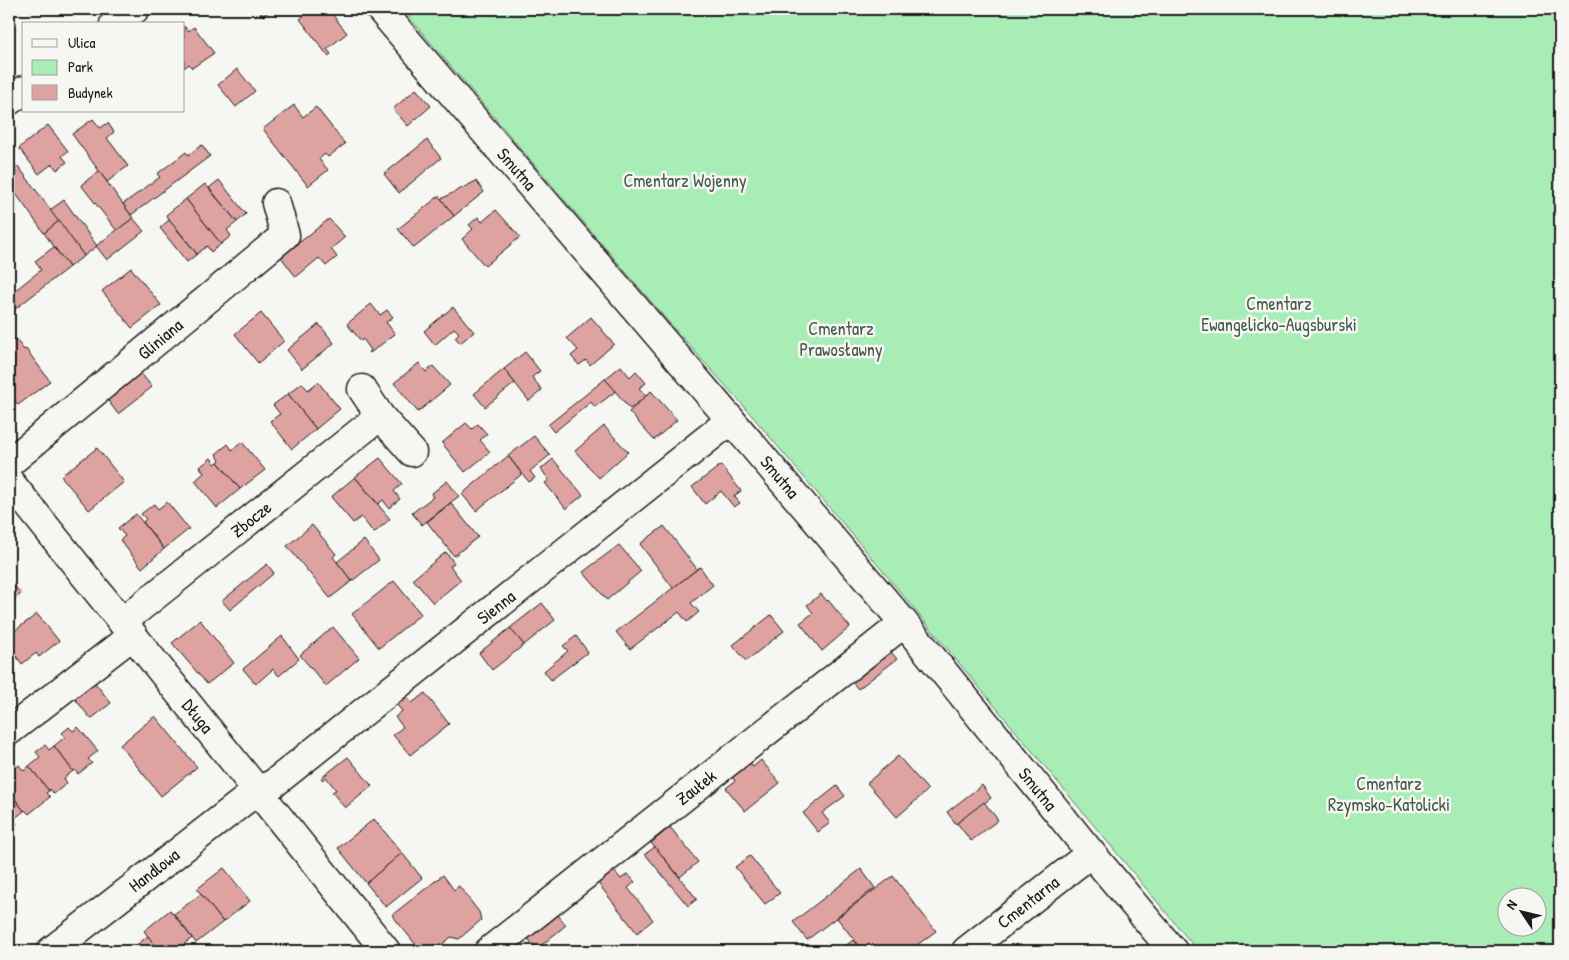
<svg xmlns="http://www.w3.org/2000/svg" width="1569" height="960" viewBox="0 0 1569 960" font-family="'Patrick Hand',sans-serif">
  <rect width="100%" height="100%" fill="#f6f6f2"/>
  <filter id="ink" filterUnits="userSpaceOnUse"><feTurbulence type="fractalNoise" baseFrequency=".02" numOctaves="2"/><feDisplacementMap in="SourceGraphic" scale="10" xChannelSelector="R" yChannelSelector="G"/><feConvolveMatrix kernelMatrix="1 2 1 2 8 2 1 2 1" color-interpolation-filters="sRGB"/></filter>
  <g filter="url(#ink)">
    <path fill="#a8ecb6" stroke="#628469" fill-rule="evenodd" d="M 402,9 L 1560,9 L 1560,951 L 1198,951 L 867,552 L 742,404 L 671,325 ZM 1506,898 L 1536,898 L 1536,928 L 1506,928 Z"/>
    <g fill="#dea3a0" stroke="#1c1c1c">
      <polygon points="257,9 272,9 263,16"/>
      <polygon points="306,9 328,9 347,33 327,49 331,54 328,56 300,19 308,12"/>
      <polygon points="184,26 188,31 194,27 214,53 192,68 189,64 184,68"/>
      <polygon points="237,69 255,91 236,107 218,85"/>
      <polygon points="416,89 431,106 408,126 393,109"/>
      <polygon points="294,105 303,117 316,107 345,144 328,157 325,154 319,159 328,170 308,186 263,129"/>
      <polygon points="93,119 100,128 108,123 114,132 107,138 128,166 107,182 72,134"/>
      <polygon points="48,125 68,151 62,156 67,162 57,170 52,164 39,174 19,148"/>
      <polygon points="427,140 441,158 399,193 384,174"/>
      <polygon points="202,145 210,156 131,215 123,204 160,177 157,174 186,152 188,155"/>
      <polygon points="18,166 59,221 44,233 9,184 9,172"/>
      <polygon points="99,171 133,218 117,231 81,185"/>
      <polygon points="219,180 246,214 237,222 209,188"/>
      <polygon points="476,181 484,192 454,216 441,199"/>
      <polygon points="205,184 237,222 227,230 231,236 221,244 186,199"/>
      <polygon points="439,196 454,216 414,248 398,229"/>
      <polygon points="186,199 221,244 211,252 207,246 197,254 166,215"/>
      <polygon points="64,200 97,246 84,256 50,210"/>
      <polygon points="496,210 520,237 485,266 462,239 473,229 469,225 478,217 482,222"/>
      <polygon points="133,218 144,231 107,260 96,246"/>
      <polygon points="329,219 345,237 331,249 337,257 326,266 319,258 296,277 281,257"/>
      <polygon points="169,220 197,254 187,262 160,228"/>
      <polygon points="59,221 84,256 69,267 44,233"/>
      <polygon points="54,247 69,267 10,313 9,311 9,295 41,270 35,261"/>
      <polygon points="131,268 161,305 132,328 102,291"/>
      <polygon points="371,304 380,315 387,310 393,317 386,322 395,334 370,353 369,352 371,350 363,339 361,341 347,324"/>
      <polygon points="453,307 474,332 460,343 455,337 459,333 454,328 435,345 424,331"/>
      <polygon points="261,313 284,341 258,363 235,334"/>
      <polygon points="591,317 614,344 590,365 586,360 579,365 571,356 578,350 567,338"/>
      <polygon points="319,324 334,343 302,369 287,350"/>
      <polygon points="15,338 24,350 26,349 50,381 18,405 9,393 9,343"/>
      <polygon points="525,352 540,371 532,377 542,390 529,401 504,369"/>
      <polygon points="419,363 426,372 433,366 450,385 418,412 394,383"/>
      <polygon points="621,366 630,377 636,371 646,383 639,388 646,396 630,409 605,379"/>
      <polygon points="504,369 515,383 485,407 474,394"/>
      <polygon points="140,372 152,387 118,414 106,398"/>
      <polygon points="605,379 616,391 595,407 591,402 554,432 548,425"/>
      <polygon points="318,382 340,409 316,429 288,394 302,383 308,390"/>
      <polygon points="651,391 677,420 654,440 629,412"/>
      <polygon points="288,394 316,429 292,449 270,421 280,414 273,405"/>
      <polygon points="466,423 472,429 478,424 487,434 480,440 490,452 465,472 442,443"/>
      <polygon points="604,426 628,452 599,478 575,451"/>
      <polygon points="534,436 550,455 530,471 535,478 529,482 508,456"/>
      <polygon points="242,442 265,470 240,489 218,462 220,460 216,454 228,444 232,450"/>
      <polygon points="97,448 124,482 89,510 61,476"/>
      <polygon points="508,456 522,474 476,511 462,494"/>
      <polygon points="211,458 215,464 218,462 240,489 217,508 195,481 204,473 200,467"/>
      <polygon points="380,458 402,484 394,491 400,499 389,508 383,500 378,504 355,477"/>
      <polygon points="553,459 583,495 566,509 545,483 549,480 541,469"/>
      <polygon points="721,465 741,491 734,496 740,503 734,507 721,491 705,504 692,487"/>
      <polygon points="355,477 390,519 374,533 361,517 353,523 331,497"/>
      <polygon points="447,481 459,496 422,525 412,513 433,497 431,494"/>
      <polygon points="167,502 189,529 164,549 143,522 146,519 141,514 154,504 158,509"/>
      <polygon points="451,503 478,537 454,556 427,522"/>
      <polygon points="136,514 164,549 142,568 120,540 125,536 118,528"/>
      <polygon points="312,525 336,554 333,557 352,581 330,598 287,546"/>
      <polygon points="664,526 697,569 673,588 640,544"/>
      <polygon points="364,540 379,560 352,581 337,562"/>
      <polygon points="619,545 641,571 607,600 583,572"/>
      <polygon points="446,552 454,563 450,566 461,580 433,603 413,579"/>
      <polygon points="267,564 274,573 230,610 222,601"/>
      <polygon points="700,567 713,585 691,603 699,612 687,622 679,612 630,649 616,632"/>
      <polygon points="9,579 21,594 9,603"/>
      <polygon points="394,581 421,614 379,648 352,614"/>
      <polygon points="821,594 827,601 828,600 850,627 822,651 800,623 813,613 807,605"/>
      <polygon points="542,603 555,620 524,645 510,628"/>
      <polygon points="37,614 59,641 39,657 36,653 22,664 13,652 9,655 9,635"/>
      <polygon points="771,615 784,631 746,661 733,645"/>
      <polygon points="200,620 234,663 207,684 172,643"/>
      <polygon points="333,627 359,658 326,686 300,655"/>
      <polygon points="510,628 524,645 492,670 479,653"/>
      <polygon points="282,636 299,659 279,676 273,669 256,684 243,669"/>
      <polygon points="576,636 588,652 551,680 544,671 568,651 563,646"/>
      <polygon points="884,644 897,659 858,689 846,674"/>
      <polygon points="92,679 111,703 91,719 72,695"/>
      <polygon points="425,693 449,724 410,755 393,735 403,727 395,717 402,711 396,704 406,696 412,703"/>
      <polygon points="155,716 197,767 161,796 120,745"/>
      <polygon points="69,727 73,731 78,727 98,751 88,759 92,763 78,774 75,770 73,771 54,746 65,737 62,733"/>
      <polygon points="45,745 49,750 54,746 73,771 64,778 67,783 54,794 50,789 49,791 29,766 40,757 36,752"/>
      <polygon points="898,756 928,790 897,817 867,783"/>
      <polygon points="348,757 372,786 345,808 332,792 336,790 326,777 323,780 321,778"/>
      <polygon points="761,760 780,783 745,811 726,788 735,781 732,776 749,762 753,767"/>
      <polygon points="19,765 24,771 29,766 49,791 46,793 50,797 29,814 25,810 24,811 9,791 9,783 15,777 11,772"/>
      <polygon points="982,785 991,798 956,824 947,812"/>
      <polygon points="837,786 845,796 822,813 830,823 818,832 803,813"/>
      <polygon points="9,791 24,811 14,819 17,824 9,831"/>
      <polygon points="984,802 998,820 971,841 957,823"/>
      <polygon points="374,819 402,853 366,883 338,848"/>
      <polygon points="670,827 698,862 680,877 651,843"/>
      <polygon points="655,847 697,899 688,906 645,854"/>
      <polygon points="402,853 422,878 386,907 366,883"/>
      <polygon points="750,856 780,893 765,904 735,867"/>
      <polygon points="610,866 621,879 628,874 635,882 628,888 653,920 637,933 594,878"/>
      <polygon points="224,868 250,901 223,922 197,889"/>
      <polygon points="861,869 875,888 807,940 793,922"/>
      <polygon points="443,875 454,890 459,886 479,912 481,920 459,939 451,937 434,951 421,951 392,915"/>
      <polygon points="893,876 936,931 909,951 863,951 837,918"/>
      <polygon points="201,894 223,922 196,943 174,914"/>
      <polygon points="553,909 566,925 537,949 523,933"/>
      <polygon points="170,910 192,938 175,951 159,951 144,931"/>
      <polygon points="148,936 159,951 129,951"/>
      <polygon points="853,940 863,951 842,951 840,950"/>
    </g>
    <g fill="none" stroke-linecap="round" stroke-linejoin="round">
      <defs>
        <g id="minor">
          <polyline points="380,9 904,623 1091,853 1173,951"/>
          <polyline points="114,24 135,9"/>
          <polyline points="9,101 24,90"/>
          <polyline points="362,389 380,416 412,452"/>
          <polyline points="9,463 285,235 276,203"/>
          <polyline points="9,481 386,951"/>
          <polyline points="122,622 380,416"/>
          <polyline points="9,731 133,635"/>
          <polyline points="51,951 258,790 273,784 731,420"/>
          <polyline points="489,951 904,623"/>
          <polyline points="966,951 1091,853"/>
        </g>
      </defs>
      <use href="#minor" stroke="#1c1c1c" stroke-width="31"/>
      <use href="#minor" stroke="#f6f6f2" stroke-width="28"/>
    </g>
  </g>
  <g text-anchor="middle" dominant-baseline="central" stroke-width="5" stroke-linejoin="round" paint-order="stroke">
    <g font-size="18" fill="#1c1c1c" stroke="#f6f6f2">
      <text transform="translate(517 169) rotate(49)">Smutna</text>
      <text transform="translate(160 339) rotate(-40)">Gliniana</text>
      <text transform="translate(780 477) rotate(50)">Smutna</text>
      <text transform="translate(251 519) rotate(-39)">Zbocze</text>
      <text transform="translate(496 607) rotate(-38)">Sienna</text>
      <text transform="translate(198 716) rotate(51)">Długa</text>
      <text transform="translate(696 787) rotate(-38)">Zaułek</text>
      <text transform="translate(1038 789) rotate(51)">Smutna</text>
      <text transform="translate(154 870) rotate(-38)">Handlowa</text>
      <text transform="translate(1028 902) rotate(-38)">Cmentarna</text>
    </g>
    <g font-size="18" fill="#465a4a" stroke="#f6f6f2">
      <text x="685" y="180">Cmentarz Wojenny</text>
      <text x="1279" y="303">Cmentarz<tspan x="1279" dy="21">Ewangelicko-Augsburski</tspan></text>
      <text x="841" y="328">Cmentarz<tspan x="841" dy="21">Prawosławny</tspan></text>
      <text x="1389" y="783">Cmentarz<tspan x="1389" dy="21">Rzymsko–Katolicki</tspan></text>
    </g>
  </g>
  <rect width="1569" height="960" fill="none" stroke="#f6f6f2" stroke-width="30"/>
  <rect x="15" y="15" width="1539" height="930" fill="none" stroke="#1c1c1c" stroke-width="2" filter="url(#ink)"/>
  <rect x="22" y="22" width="162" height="90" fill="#f6f6f2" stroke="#9f9f9c"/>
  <rect x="32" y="39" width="25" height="8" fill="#f6f6f2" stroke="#9f9f9c"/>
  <text x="68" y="48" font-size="15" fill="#1c1c1c">Ulica</text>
  <rect x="32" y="60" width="25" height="15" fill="#a8ecb6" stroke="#9f9f9c"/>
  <text x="68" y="72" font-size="15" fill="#1c1c1c">Park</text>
  <rect x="32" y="85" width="25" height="15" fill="#dea3a0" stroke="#9f9f9c"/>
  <text x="68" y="98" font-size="15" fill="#1c1c1c">Budynek</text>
  <g transform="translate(1522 912) rotate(305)"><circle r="24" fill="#f6f6f2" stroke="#9f9f9c"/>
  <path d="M0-4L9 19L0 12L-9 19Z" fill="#1c1c1c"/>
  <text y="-8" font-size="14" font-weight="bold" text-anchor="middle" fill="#1c1c1c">N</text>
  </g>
</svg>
